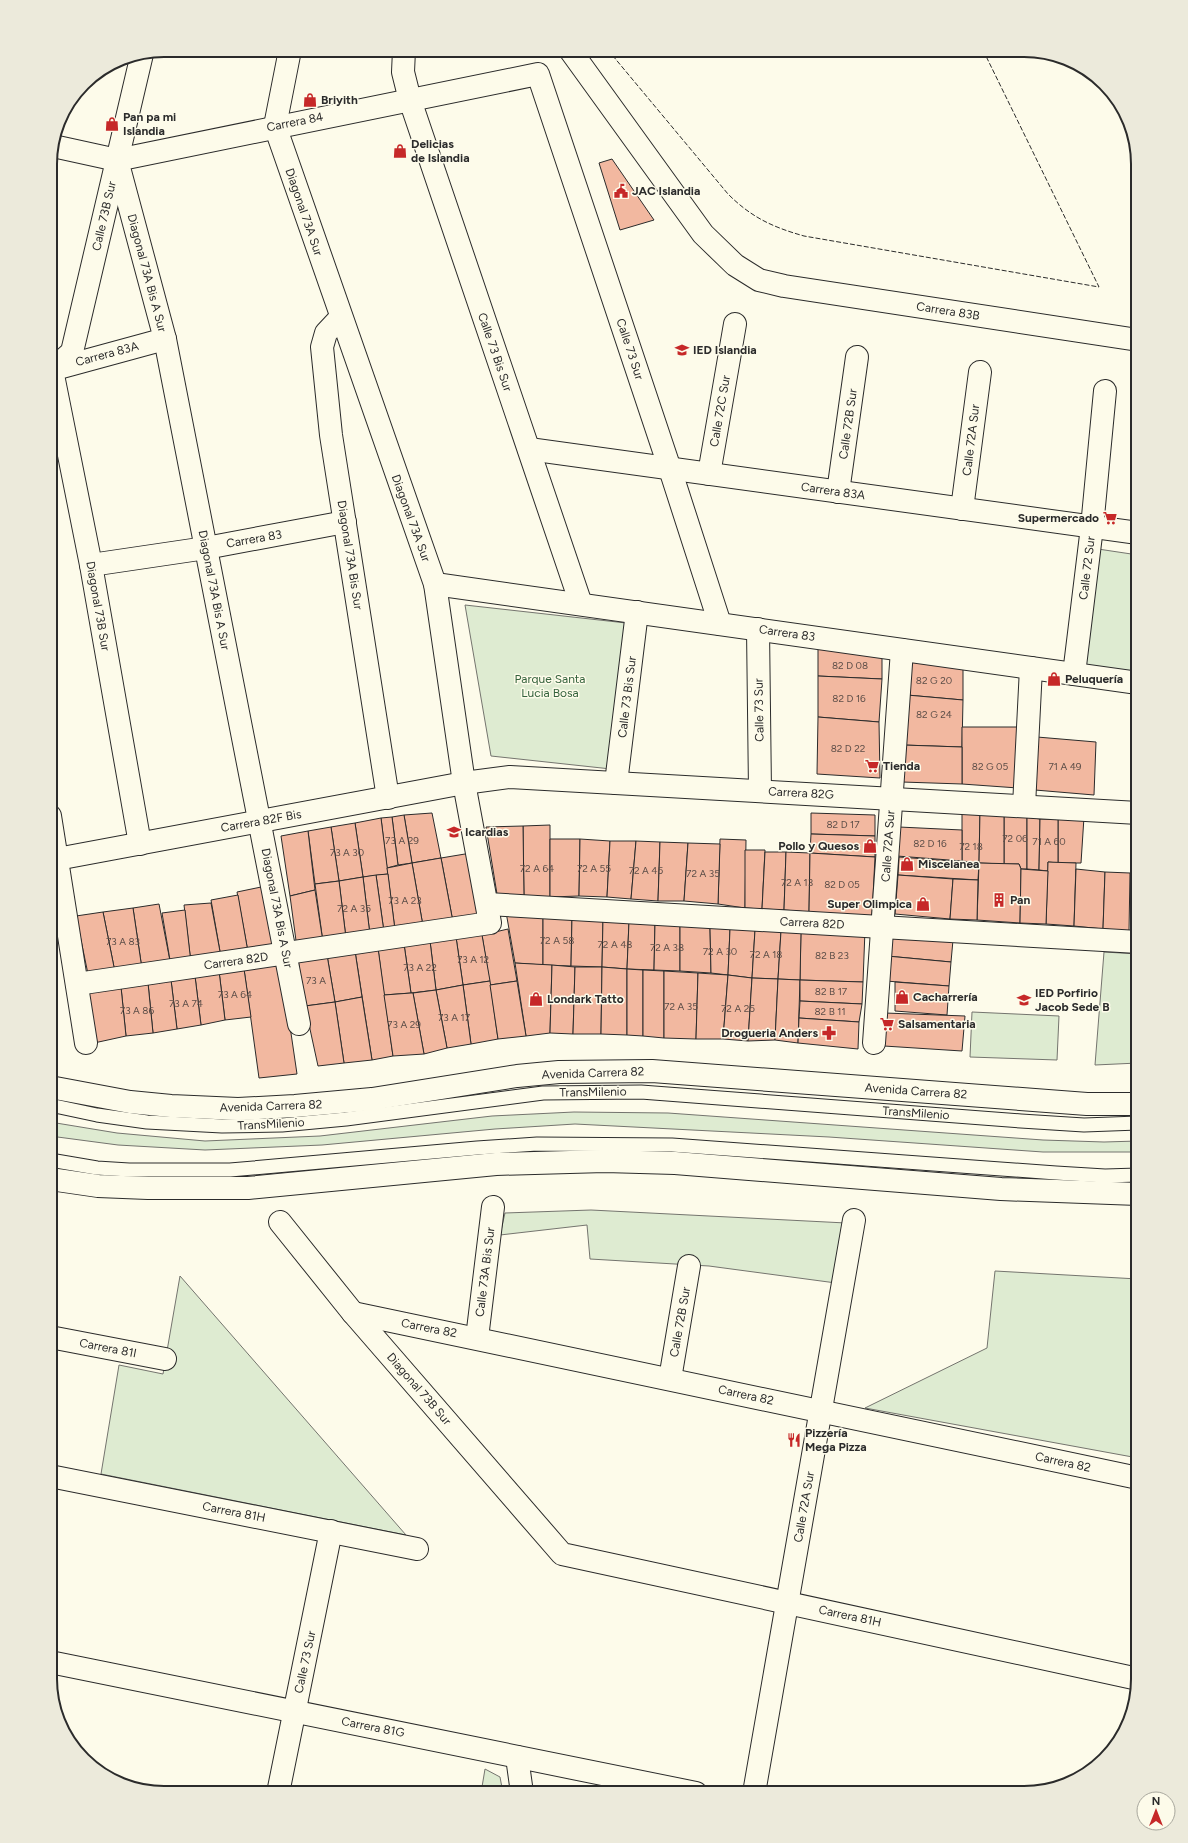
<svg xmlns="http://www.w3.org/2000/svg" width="1188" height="1843" viewBox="0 0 1188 1843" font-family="Figtree,sans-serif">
  <rect width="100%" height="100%" fill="#fdfbea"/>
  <g fill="#deebd1" stroke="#74746e">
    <polygon points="1098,549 1138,555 1138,676 1084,669"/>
    <polygon points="465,605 626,623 611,769 491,756"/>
    <polygon points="1104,952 1138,954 1138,1063 1095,1065"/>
    <polygon points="972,1012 1059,1016 1057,1060 970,1057"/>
    <polygon points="574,1112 668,1113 1043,1140 1104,1142 1138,1141 1138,1152 1043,1152 829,1137 575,1124 495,1129 322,1145 205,1150 118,1145 50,1136 50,1122 117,1133 205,1141 320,1136 492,1116"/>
    <polygon points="591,1210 846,1223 836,1283 709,1266 590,1259 587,1225 500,1235 505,1213"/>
    <polygon points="995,1271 1138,1279 1138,1458 865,1408 987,1348"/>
    <polygon points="180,1276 406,1535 101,1474 119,1365 163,1374"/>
    <polygon points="485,1769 500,1777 503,1793 481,1793"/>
  </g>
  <g fill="#f2b8a0" stroke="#2b2b2b">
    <polygon points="612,159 654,220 620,230 599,163"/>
    <polygon points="818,642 882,653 882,679 818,676"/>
    <polygon points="905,657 963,664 963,700 907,695"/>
    <polygon points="818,676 882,679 879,722 818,717"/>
    <polygon points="907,695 963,700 962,747 903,745"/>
    <polygon points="818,717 879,722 880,778 817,774"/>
    <polygon points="962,727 1020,727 1018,788 962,784"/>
    <polygon points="1037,737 1096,742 1094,795 1035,790"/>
    <polygon points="903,745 962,747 962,784 902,782"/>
    <polygon points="1004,808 1027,810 1027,869 1021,869 1019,864 1004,864"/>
    <polygon points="962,811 980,811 979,863 962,861"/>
    <polygon points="980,811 1004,811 1004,864 979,863"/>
    <polygon points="432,813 441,858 412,863 404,815"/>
    <polygon points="811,813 875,815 875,836 811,834"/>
    <polygon points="404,815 412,863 398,865 392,817"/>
    <polygon points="392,817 398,865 387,868 381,818"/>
    <polygon points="1027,817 1040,819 1039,870 1027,869"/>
    <polygon points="1058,817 1084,817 1081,863 1058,863"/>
    <polygon points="381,818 388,874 363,877 355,823"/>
    <polygon points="1040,819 1058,819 1058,863 1048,862 1048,871 1039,870"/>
    <polygon points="355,823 363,877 339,881 331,827"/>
    <polygon points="550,825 550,897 524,897 523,826"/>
    <polygon points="523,826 524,897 497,894 486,827"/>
    <polygon points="331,827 339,881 315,884 308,831"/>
    <polygon points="899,827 962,830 962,861 897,856"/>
    <polygon points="308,831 315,890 290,896 281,836"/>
    <polygon points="811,834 875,836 875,857 810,853"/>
    <polygon points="550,839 580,839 579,896 550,897"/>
    <polygon points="580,839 610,841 607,897 579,896"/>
    <polygon points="720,839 746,840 745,908 718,904"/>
    <polygon points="610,841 636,841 631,899 607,897"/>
    <polygon points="636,841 660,842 658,901 631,899"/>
    <polygon points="660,842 688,843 684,901 658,901"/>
    <polygon points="688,843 720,844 718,904 684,901"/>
    <polygon points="745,850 765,850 762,909 745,908"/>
    <polygon points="477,852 487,915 453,922 441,858"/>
    <polygon points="765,852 786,852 784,910 762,909"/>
    <polygon points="786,852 810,853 809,912 784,910"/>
    <polygon points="810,853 875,857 872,916 809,912"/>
    <polygon points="899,857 979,863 978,880 898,875"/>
    <polygon points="441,858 453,922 423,926 412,863"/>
    <polygon points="1048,862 1076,863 1074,926 1046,924"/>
    <polygon points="412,863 423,926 395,930 387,868"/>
    <polygon points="979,863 1019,864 1021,869 1020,923 977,920"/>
    <polygon points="1021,869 1048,871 1046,924 1020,923"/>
    <polygon points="1076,869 1105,872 1103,929 1074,926"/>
    <polygon points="1105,872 1130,873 1129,931 1103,929"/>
    <polygon points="388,874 395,930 384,932 376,875"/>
    <polygon points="376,875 384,932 370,935 363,877"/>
    <polygon points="898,875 953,879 950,919 895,914"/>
    <polygon points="363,877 370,935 346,938 339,881"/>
    <polygon points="953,879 978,880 977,920 950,919"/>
    <polygon points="339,881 346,938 323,942 315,884"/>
    <polygon points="266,886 278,945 248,952 237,892"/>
    <polygon points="315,890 323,942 297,948 290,896"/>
    <polygon points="238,895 248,952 221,957 211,900"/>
    <polygon points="211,903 221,957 191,963 184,905"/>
    <polygon points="159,904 171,966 142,969 133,908"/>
    <polygon points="133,908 142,969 115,972 103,912"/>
    <polygon points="185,910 191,963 171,966 162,913"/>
    <polygon points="103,912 115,972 88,974 76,916"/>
    <polygon points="506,912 543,914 543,965 515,963"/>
    <polygon points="543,914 572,916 571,966 543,965"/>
    <polygon points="572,916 603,918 602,967 571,966"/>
    <polygon points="603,918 629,921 627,969 602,967"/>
    <polygon points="629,921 655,922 654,970 627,969"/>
    <polygon points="655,922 680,924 680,971 654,970"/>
    <polygon points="680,924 710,928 711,973 680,971"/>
    <polygon points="801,927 865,930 863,982 800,980"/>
    <polygon points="710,928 730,929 728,975 711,973"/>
    <polygon points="508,929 517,981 490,985 482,935"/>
    <polygon points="730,929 755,930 752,978 728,975"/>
    <polygon points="755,930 781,931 778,979 752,978"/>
    <polygon points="781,931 801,932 800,980 778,979"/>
    <polygon points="888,934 953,940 951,962 887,956"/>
    <polygon points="482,935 490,981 463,985 456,937"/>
    <polygon points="456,937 463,985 436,990 430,941"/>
    <polygon points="430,941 436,990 411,993 404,944"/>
    <polygon points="404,944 411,993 384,995 378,948"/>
    <polygon points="378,948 393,1056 372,1060 355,951"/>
    <polygon points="355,951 362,997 335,1002 327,955"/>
    <polygon points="327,955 335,1002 305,1006 298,959"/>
    <polygon points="887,956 951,962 949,986 886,981"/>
    <polygon points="515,963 552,965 550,1033 526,1036"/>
    <polygon points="281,965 297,1074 259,1078 244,969"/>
    <polygon points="552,965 575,967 573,1034 550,1033"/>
    <polygon points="575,967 602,967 601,1034 573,1034"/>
    <polygon points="602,967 627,969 627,1035 601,1034"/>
    <polygon points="244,969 251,1017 225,1020 219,971"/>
    <polygon points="627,969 643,970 643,1036 627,1035"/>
    <polygon points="643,970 664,971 664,1038 643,1036"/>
    <polygon points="219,971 225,1020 201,1025 195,976"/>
    <polygon points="664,971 698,973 696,1039 664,1038"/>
    <polygon points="698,973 728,975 723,1039 696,1039"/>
    <polygon points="728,975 752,978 748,1041 723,1039"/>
    <polygon points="195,976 201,1025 177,1029 171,980"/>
    <polygon points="752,978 778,979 775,1040 748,1041"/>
    <polygon points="778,979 800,980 798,1043 775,1040"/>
    <polygon points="171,980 177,1029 153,1033 148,983"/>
    <polygon points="800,980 863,982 862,1004 800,1001"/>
    <polygon points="490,981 498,1039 471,1044 463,985"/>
    <polygon points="517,981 526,1036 498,1039 490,985"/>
    <polygon points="895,982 949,986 947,1015 895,1011"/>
    <polygon points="148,983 153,1033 126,1036 121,987"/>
    <polygon points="463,985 471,1044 447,1048 436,990"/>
    <polygon points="121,987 126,1036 94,1043 88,992"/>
    <polygon points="436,990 447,1048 424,1054 413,993"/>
    <polygon points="411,993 413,993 424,1054 393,1056 384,995"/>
    <polygon points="362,997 372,1060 344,1063 335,1002"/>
    <polygon points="800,1001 862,1004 859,1022 799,1018"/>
    <polygon points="335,1002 344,1063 318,1066 305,1006"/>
    <polygon points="885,1013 965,1016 962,1051 884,1046"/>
    <polygon points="799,1018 859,1022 858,1049 798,1043"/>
  </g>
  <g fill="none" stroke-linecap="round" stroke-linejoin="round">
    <defs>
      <g id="lane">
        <polyline points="50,1105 97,1115 147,1122 222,1126 282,1125 346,1119 543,1093 641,1092 1021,1121 1084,1125 1138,1123"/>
        <polyline points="50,1160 97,1168 129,1170 230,1170 477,1148 537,1144 672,1145 1056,1173 1105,1176 1138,1175"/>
      </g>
      <g id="street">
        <polyline points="404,50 403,72 410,100 581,604"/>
        <polyline points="570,50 703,234 735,265 759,280 784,286 1138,340"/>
        <polyline points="53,146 117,160 538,74 670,469 720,624"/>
        <polyline points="117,160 165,339 299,1024"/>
        <polyline points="341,317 326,333 322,347 331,435 388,798"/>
        <polyline points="55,369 165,339"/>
        <polyline points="52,370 91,565 140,844"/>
        <polyline points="52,370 72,352 142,54"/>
        <polyline points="529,449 1138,533"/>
        <polyline points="709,474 735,324"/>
        <polyline points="838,492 857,357"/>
        <polyline points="962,509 980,372"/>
        <polyline points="91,565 206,548 345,522"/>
        <polyline points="435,584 1138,683"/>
        <polyline points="758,629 760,791"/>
        <polyline points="1074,674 1092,527 1105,391"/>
        <polyline points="616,783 637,612"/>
        <polyline points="1024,806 1031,668"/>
        <polyline points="50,816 86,1043"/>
        <polyline points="57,859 464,783 510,777 1138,813"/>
        <polyline points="487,904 1138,942"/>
        <polyline points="77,984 490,923 464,783 435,584 275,126 290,50"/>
        <polyline points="874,1043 902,650"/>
        <polyline points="280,1222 353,1313 562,1554 1138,1679"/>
        <polyline points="353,1313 1138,1478"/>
        <polyline points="50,1337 165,1359"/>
        <polyline points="477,1338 493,1207"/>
        <polyline points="670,1379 689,1266"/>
        <polyline points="50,1476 417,1549"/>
        <polyline points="50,1662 696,1793"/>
        <polyline points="517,1757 522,1793"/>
        <polyline points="278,1793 331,1531"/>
        <polyline points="754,1793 854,1220"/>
      </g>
      <g id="primary">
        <polyline points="50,1087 130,1102 171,1106 238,1109 295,1106 372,1099 517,1076 559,1072 652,1071 1087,1104 1138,1104"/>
        <polyline points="50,1179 98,1186 148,1188 248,1188 496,1164 605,1161 675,1163 1001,1189 1138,1194"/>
      </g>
    </defs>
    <use href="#lane" stroke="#2b2b2b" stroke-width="15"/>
    <use href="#street" stroke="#2b2b2b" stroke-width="24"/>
    <use href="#primary" stroke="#2b2b2b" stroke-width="24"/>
    <use href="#lane" stroke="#fdfbea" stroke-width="13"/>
    <use href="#street" stroke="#fdfbea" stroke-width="22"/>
    <use href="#primary" stroke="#fdfbea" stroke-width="22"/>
    <path stroke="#2b2b2b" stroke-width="1" stroke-dasharray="5 2" stroke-linecap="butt" d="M 608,50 L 728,194 C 751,217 772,227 804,236 L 1099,287 L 983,50"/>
  </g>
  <defs>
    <symbol id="shop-bare" viewBox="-9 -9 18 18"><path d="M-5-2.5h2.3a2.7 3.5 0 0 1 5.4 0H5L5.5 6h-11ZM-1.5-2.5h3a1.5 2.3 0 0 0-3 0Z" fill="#c62828" stroke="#fdfbea" stroke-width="2.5" paint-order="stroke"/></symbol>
    <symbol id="civic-bare" viewBox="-9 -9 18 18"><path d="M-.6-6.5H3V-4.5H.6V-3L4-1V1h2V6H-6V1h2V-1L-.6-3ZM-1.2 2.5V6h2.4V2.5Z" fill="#c62828" stroke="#fdfbea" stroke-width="2.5" paint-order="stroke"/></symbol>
    <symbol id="school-bare" viewBox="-9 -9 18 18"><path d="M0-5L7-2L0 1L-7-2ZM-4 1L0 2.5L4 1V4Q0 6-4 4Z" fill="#c62828" stroke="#fdfbea" stroke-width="2.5" paint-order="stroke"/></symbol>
    <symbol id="supermarket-bare" viewBox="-9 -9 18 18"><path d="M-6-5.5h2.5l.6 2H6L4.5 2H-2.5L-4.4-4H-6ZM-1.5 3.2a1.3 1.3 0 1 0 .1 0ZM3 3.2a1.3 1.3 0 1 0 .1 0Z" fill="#c62828" stroke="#fdfbea" stroke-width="2.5" paint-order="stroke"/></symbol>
    <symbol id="building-bare" viewBox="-9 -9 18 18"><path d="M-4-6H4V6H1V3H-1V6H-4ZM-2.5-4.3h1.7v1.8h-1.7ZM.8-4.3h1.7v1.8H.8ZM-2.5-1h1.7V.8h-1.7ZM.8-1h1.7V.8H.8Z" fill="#c62828" stroke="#fdfbea" stroke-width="2.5" paint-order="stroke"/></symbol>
    <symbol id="pharmacy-bare" viewBox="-9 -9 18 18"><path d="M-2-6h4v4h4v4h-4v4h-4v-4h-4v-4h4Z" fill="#c62828" stroke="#fdfbea" stroke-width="2.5" paint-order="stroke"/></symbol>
    <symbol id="restaurant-bare" viewBox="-9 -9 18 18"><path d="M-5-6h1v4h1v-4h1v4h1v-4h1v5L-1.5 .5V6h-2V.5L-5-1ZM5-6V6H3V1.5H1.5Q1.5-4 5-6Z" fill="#c62828" stroke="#fdfbea" stroke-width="2.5" paint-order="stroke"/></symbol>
  </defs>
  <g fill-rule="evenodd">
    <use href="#shop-bare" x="300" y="90" width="20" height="20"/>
    <use href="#shop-bare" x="102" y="114" width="20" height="20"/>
    <use href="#shop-bare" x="390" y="141" width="20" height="20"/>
    <use href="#civic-bare" x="611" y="181" width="20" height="20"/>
    <use href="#school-bare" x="672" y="340" width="20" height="20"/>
    <use href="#supermarket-bare" x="1100" y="508" width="20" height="20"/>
    <use href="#shop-bare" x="1044" y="669" width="20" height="20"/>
    <use href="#supermarket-bare" x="862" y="756" width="20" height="20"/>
    <use href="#school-bare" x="444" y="822" width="20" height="20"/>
    <use href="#shop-bare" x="860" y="836" width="20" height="20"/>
    <use href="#shop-bare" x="897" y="854" width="20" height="20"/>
    <use href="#building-bare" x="989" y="890" width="20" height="20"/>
    <use href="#shop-bare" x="913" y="894" width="20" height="20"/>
    <use href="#shop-bare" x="892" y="987" width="20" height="20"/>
    <use href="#shop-bare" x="526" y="989" width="20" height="20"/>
    <use href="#school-bare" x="1014" y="990" width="20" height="20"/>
    <use href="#supermarket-bare" x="877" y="1014" width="20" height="20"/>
    <use href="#pharmacy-bare" x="819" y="1023" width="20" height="20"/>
    <use href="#restaurant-bare" x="784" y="1430" width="20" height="20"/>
  </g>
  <g text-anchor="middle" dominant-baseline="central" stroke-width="3" stroke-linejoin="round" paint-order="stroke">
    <g font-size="10" fill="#5d4e48">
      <text x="850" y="665">82 D 08</text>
      <text x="934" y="680">82 G 20</text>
      <text x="849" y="698">82 D 16</text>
      <text x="934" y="714">82 G 24</text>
      <text x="848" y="748">82 D 22</text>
      <text x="990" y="766">82 G 05</text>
      <text x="1065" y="766">71 A 49</text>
      <text x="843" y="824">82 D 17</text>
      <text x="1015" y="838">72 06</text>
      <text x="402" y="840">73 A 29</text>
      <text x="1049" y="841">71 A 60</text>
      <text x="930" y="843">82 D 16</text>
      <text x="971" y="846">72 18</text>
      <text x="347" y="852">73 A 30</text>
      <text x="537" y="868">72 A 64</text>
      <text x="594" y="868">72 A 55</text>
      <text x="646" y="870">72 A 45</text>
      <text x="703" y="873">72 A 35</text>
      <text x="797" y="882">72 A 13</text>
      <text x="842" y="884">82 D 05</text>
      <text x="405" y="900">73 A 23</text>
      <text x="354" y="908">72 A 35</text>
      <text x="557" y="940">72 A 58</text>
      <text x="123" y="941">73 A 83</text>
      <text x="615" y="944">72 A 48</text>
      <text x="667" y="947">72 A 38</text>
      <text x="720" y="951">72 A 30</text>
      <text x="766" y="954">72 A 18</text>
      <text x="832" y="955">82 B 23</text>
      <text x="473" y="959">73 A 12</text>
      <text x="420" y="967">73 A 22</text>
      <text x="316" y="980">73 A</text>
      <text x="831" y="991">82 B 17</text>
      <text x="235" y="994">73 A 64</text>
      <text x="186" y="1003">73 A 74</text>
      <text x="681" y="1006">72 A 35</text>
      <text x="738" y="1008">72 A 25</text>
      <text x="137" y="1010">73 A 86</text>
      <text x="830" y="1011">82 B 11</text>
      <text x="454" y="1017">73 A 17</text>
      <text x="404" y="1024">73 A 29</text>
    </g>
    <g font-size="12" font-weight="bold" fill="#2b2b2b" stroke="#fdfbea" text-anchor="start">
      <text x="321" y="100">Briyith</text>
      <text x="123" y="117">Pan pa mi<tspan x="123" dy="14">Islandia</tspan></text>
      <text x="411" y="144">Delicias<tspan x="411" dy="14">de Islandia</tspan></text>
      <text x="632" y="191">JAC Islandia</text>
      <text x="693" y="350">IED Islandia</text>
      <text x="1099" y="518" text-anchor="end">Supermercado</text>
      <text x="1065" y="679">Peluquería</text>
      <text x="883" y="766">Tienda</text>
      <text x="465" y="832">Icardias</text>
      <text x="859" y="846" text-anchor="end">Pollo y Quesos</text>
      <text x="918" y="864">Miscelanea</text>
      <text x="1010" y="900">Pan</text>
      <text x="912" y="904" text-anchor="end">Super Olimpica</text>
      <text x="1035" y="993">IED Porfirio<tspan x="1035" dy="14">Jacob Sede B</tspan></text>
      <text x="913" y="997">Cacharrería</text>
      <text x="547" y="999">Londark Tatto</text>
      <text x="898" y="1024">Salsamentaria</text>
      <text x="818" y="1033" text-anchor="end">Drogueria Anders</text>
      <text x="805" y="1433">Pizzería<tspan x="805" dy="14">Mega Pizza</tspan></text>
    </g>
    <g font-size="12" fill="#2b2b2b" stroke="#fdfbea">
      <text transform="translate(295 122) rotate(-11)">Carrera 84</text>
      <text transform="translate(304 212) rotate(71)">Diagonal 73A Sur</text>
      <text transform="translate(104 216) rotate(-77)">Calle 73B Sur</text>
      <text transform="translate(147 273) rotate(75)">Diagonal 73A Bis A Sur</text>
      <text transform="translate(948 311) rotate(9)">Carrera 83B</text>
      <text transform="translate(630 349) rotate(72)">Calle 73 Sur</text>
      <text transform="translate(495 352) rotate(71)">Calle 73 Bis Sur</text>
      <text transform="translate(107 354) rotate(-15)">Carrera 83A</text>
      <text transform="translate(720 411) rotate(-80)">Calle 72C Sur</text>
      <text transform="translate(848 424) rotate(-82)">Calle 72B Sur</text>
      <text transform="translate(971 440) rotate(-83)">Calle 72A Sur</text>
      <text transform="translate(833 491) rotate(8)">Carrera 83A</text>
      <text transform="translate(411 518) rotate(70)">Diagonal 73A Sur</text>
      <text transform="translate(254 539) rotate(-10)">Carrera 83</text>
      <text transform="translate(350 555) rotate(81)">Diagonal 73A Bis Sur</text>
      <text transform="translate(1087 568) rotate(-83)">Calle 72 Sur</text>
      <text transform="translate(214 590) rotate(79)">Diagonal 73A Bis A Sur</text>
      <text transform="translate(98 606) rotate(80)">Diagonal 73B Sur</text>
      <text transform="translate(787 633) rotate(8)">Carrera 83</text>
      <text transform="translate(627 697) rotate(-83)">Calle 73 Bis Sur</text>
      <text transform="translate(759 710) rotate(-91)">Calle 73 Sur</text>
      <text transform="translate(801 793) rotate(3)">Carrera 82G</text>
      <text transform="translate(261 821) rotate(-10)">Carrera 82F Bis</text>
      <text transform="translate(888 846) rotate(-86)">Calle 72A Sur</text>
      <text transform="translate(277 908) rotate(79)">Diagonal 73A Bis A Sur</text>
      <text transform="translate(812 923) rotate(3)">Carrera 82D</text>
      <text transform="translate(236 961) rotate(-8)">Carrera 82D</text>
      <text transform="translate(593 1073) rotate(-2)">Avenida Carrera 82</text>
      <text transform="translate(916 1091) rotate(4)">Avenida Carrera 82</text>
      <text transform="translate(593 1092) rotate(-1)">TransMilenio</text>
      <text transform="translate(271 1106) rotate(-2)">Avenida Carrera 82</text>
      <text transform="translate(916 1113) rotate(4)">TransMilenio</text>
      <text transform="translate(271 1124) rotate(-3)">TransMilenio</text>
      <text transform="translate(485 1272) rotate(-83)">Calle 73A Bis Sur</text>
      <text transform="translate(680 1322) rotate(-80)">Calle 72B Sur</text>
      <text transform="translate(429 1328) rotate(11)">Carrera 82</text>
      <text transform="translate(108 1348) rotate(11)">Carrera 81I</text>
      <text transform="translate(419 1389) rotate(49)">Diagonal 73B Sur</text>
      <text transform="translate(746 1395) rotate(12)">Carrera 82</text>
      <text transform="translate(1063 1462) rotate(12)">Carrera 82</text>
      <text transform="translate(804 1507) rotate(-80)">Calle 72A Sur</text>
      <text transform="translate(234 1512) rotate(11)">Carrera 81H</text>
      <text transform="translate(850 1616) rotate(12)">Carrera 81H</text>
      <text transform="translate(305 1662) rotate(-78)">Calle 73 Sur</text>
      <text transform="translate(373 1727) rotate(11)">Carrera 81G</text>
    </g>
    <g font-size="12" fill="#34623c" stroke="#fdfbea">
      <text x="550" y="679">Parque Santa<tspan x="550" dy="14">Lucia Bosa</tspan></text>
    </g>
  </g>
  <path d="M0 0H1188V1843H0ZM164 57H1024A107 107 0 0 1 1131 164V1679A107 107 0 0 1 1024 1786H164A107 107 0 0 1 57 1679V164A107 107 0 0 1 164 57Z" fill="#eceadb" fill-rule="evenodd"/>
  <path fill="none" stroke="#2b2b2b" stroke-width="2" d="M164 57H1024A107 107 0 0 1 1131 164V1679A107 107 0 0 1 1024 1786H164A107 107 0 0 1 57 1679V164A107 107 0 0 1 164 57Z"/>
  <g transform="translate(1156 1811)"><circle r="19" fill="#fdfbea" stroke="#a9a89e"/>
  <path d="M0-3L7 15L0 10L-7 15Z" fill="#c62828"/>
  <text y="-6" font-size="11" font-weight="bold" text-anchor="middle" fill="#2b2b2b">N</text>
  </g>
</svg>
